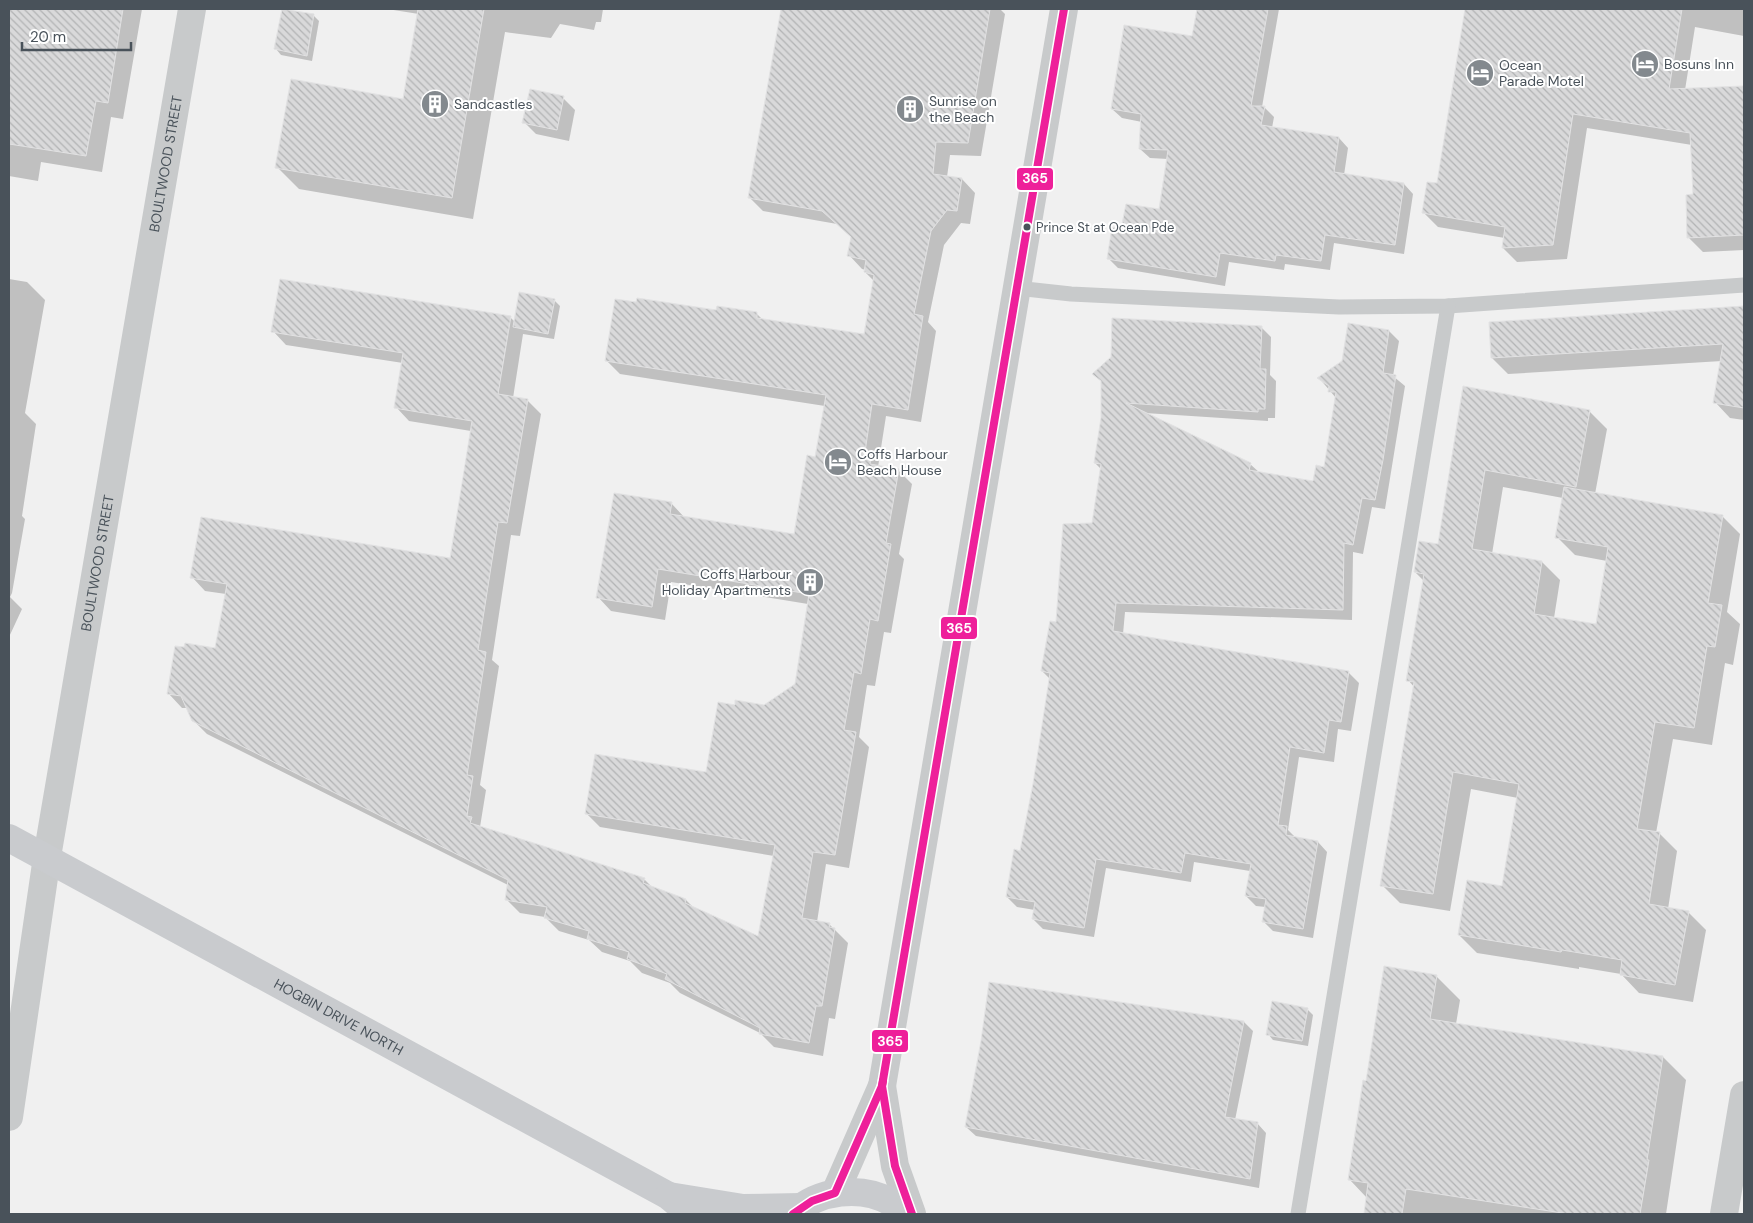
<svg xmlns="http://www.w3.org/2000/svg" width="1753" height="1223" viewBox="0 0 1753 1223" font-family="'DM Sans',sans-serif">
  <defs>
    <pattern id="building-back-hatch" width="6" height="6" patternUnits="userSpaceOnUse" patternTransform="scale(1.25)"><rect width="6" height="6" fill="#d9d9da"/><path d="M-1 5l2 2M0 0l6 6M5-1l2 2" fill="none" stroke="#b2b3b4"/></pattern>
  </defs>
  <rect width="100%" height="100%" fill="#f0f0f0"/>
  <g fill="#0003" fill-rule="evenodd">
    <polygon points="9,9 142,9 123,119 111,117 102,172 41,162 38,181 9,176"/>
    <polygon points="283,9 313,15 319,21 312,61 281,55 276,49"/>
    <polygon points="387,9 603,9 601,22 596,22 594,30 560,24 551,38 505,32 473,219 299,189 277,167 404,100 419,14"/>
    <polygon points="782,9 1000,9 1005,14 981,156 950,155 947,177 962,179 975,193 970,224 961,223 944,245 928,322 936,331 921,422 886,416 878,467 898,470 912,484 899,554 904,559 891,633 884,632 875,686 867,685 859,737 869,747 849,868 826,864 817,922 829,924 848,943 835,1019 829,1018 823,1056 774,1047 760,1033 680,993 670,983 642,973 630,961 602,952 589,940 559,931 545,917 520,913 506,899 508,885 207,734 193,720 188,708 182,708 169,694 216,649 226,594 205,591 192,577 451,560 471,431 409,421 396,407 403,363 286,345 273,331 510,317 515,322 554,300 560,306 554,339 523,334 513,398 527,400 541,414 520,536 511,535 492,660 499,666 480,785 486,790 480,827 644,879 654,889 686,900 693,907 758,938 774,856 600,827 586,813 707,774 736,706 764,706 796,684 808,604 671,582 665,620 611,611 598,597 671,503 685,518 795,536 816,458 825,406 620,374 606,360 717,311 756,313 763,320 865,336 874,281 865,272 866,270 862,269 849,255 852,238 837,224 763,211 750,198"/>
    <polygon points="1198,9 1279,9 1262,107 1264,107 1274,117 1272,128 1339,138 1348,148 1344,175 1404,184 1413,194 1404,254 1334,243 1330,270 1285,264 1284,270 1229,262 1225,286 1118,268 1108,258 1122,230 1160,210 1168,159 1150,158 1140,149 1142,122 1122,118 1112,109 1193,37"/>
    <polygon points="1466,9 1744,9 1744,36 1695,27 1685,90 1744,87 1744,250 1703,252 1689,238 1695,196 1692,145 1587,128 1567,259 1517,262 1503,248 1505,238 1438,227 1423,212 1438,185"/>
    <polygon points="563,98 575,110 569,141 536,134 524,122"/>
    <polygon points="9,279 27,282 45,300 25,413 36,424 22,516 25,519 12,593 10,597 22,609 9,637"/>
    <polygon points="1744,308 1744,420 1730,418 1715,402 1722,361 1508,374 1492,358 1490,323"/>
    <polygon points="1261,327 1271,337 1270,375 1276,381 1275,418 1268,418 1268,421 1145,413 1250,464 1260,473 1314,483 1325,468 1336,398 1319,378 1389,331 1399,341 1393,376 1405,386 1385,509 1372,507 1363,554 1353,552 1352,620 1125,612 1123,634 1349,673 1359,683 1351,731 1338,729 1334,762 1299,757 1288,830 1296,838 1318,842 1327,852 1313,938 1273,931 1263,921 1266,907 1256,906 1246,896 1250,871 1194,862 1191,882 1106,868 1094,937 1043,929 1033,919 1035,910 1017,907 1007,897 1021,852 1035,784 1050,679 1042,671 1057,623 1093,524 1102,470 1095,463 1102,418 1102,382"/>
    <path d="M 1464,388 L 1589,411 L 1607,429 L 1595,494 L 1722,516 L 1740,534 L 1727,612 L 1740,624 L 1733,665 L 1725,663 L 1712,745 L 1673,739 L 1656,833 L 1659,833 L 1677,851 L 1668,909 L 1688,912 L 1706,930 L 1693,1002 L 1639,993 L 1621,974 L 1579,967 L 1579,969 L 1477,953 L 1459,935 L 1503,887 L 1518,798 L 1471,789 L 1450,911 L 1400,903 L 1382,885 L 1415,688 L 1408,680 L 1424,581 L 1415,572 L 1439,545 ZM 1503,487 L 1563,498 L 1557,537 L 1575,555 L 1607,561 L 1597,626 L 1554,618 L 1560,580 L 1542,562 L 1492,554 Z"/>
    <polygon points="1436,976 1460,1000 1456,1024 1663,1057 1686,1080 1666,1214 1365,1214 1367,1198 1350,1180 1367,1082"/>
    <polygon points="990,983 1244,1022 1253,1031 1235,1120 1257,1123 1266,1133 1259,1188 976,1136 966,1127 982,1042"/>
    <polygon points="1307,1009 1313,1015 1308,1046 1273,1040 1268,1034"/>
  </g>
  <g fill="url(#building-back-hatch)" stroke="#e2e2e3">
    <polygon points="9,9 123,9 108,103 96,101 86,156 9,144"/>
    <polygon points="282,9 314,14 307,56 274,49"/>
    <polygon points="418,9 484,9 452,198 275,168 291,79 403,99"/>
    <polygon points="781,9 990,9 968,143 936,142 933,174 962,178 957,211 947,210 931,231 914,314 923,316 908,410 872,404 864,459 871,460 870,464 899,469 886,543 891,544 878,621 870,619 861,674 854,672 844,730 856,732 835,855 813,852 802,918 830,923 829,927 835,928 822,1006 816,1006 809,1043 759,1034 760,1028 665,979 667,974 627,959 629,952 587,939 589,931 544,918 547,907 505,900 508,880 192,721 181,696 167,694 175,646 184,647 185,643 215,648 227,584 190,578 201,517 450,558 472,421 394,408 403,353 271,332 280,279 511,316 498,394 528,399 507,523 498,522 478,650 486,652 467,775 473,776 467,816 472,817 470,823 645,878 643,883 686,899 685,903 758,936 775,845 585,814 595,754 706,772 718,702 735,705 735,700 764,705 795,684 809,594 658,569 652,607 596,598 614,493 672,502 670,514 794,534 807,455 815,457 826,395 605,361 615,299 636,302 637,298 716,310 717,306 757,312 757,318 864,334 874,275 864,272 866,260 847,256 851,237 822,211 748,198"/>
    <polygon points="1197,9 1268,9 1251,106 1265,106 1261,125 1339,137 1334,172 1404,183 1395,245 1325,235 1321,261 1276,255 1275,261 1220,253 1216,277 1107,259 1112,227 1121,229 1126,204 1159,209 1168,150 1139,149 1141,114 1111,109 1124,25 1192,36"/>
    <polygon points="1465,9 1682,9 1669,89 1744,86 1744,235 1687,238 1686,195 1693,194 1690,133 1573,114 1553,245 1502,248 1505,227 1422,213 1427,182 1437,183"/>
    <polygon points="530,89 564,96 557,130 522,123"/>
    <polygon points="519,292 555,299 548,334 513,327"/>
    <polygon points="1744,306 1744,408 1713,403 1723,344 1491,358 1489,322"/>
    <polygon points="1112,318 1262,326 1260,369 1266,369 1265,409 1258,409 1258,412 1126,403 1251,463 1249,470 1313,481 1316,465 1324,467 1336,392 1328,392 1329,386 1317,378 1342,361 1348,323 1389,330 1383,373 1396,375 1383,460 1375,500 1362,498 1353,545 1344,543 1343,610 1116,603 1113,631 1349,671 1341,722 1329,720 1324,753 1290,747 1278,825 1287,826 1286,835 1318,841 1303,929 1262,922 1266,899 1245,896 1251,864 1185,853 1181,873 1096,859 1084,928 1032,919 1035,902 1006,897 1014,849 1020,851 1033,784 1050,673 1041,671 1050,621 1056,622 1063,524 1092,523 1101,464 1094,463 1101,418 1101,381 1092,374 1111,357"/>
    <polygon points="1463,386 1590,410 1576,487 1485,470 1472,549 1542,561 1534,614 1596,624 1608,547 1555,538 1564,487 1723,515 1708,603 1722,605 1715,647 1707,646 1694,728 1655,722 1637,829 1660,832 1649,904 1689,911 1675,985 1620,975 1622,960 1562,950 1561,952 1458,935 1467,880 1502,886 1519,784 1453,772 1433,894 1380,886 1414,682 1406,681 1424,574 1414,572 1419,541 1438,544"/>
    <polygon points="1384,966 1437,975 1430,1019 1663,1056 1647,1160 1649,1160 1640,1214 1569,1214 1406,1189 1402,1214 1364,1214 1368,1183 1348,1180 1363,1080 1366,1081"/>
    <polygon points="989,982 1244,1021 1225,1117 1258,1122 1250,1179 965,1127 981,1041"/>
    <polygon points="1272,1001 1308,1008 1302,1041 1266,1035"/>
  </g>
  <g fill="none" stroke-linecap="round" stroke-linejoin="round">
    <g stroke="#c8cacb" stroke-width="15">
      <polyline points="1016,288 1071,294 1339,307 1448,306 1744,285"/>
      <polyline points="1298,1214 1448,306"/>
    </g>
    <g stroke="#c8cacb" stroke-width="28">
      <polyline points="882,1086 895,1166 912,1214"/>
      <path id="s1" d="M 9,1117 L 47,857 L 192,9"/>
      <polyline points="835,1193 882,1086 1064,9"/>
      <polyline points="1724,1214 1744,1095"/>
    </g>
    <g stroke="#c9cbce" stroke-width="28">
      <path id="s2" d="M 9,838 L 669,1196 L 690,1214"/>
      <polyline points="669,1196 743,1208 801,1207"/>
      <path d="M 793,1214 C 818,1190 861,1185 891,1202 C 897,1205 902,1210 907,1214"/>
    </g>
    <defs>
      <g id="bus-1">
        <polyline points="883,1081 882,1086 895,1166 912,1214"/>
        <polyline points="793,1214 812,1201 835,1193 882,1086 1064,9"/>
      </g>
    </defs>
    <use href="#bus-1" stroke="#fff" stroke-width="11"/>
    <use href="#bus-1" stroke="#ee209a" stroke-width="8"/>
  </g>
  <defs>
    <symbol id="hotel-disc" viewBox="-11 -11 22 22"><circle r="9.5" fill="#83898e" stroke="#fff"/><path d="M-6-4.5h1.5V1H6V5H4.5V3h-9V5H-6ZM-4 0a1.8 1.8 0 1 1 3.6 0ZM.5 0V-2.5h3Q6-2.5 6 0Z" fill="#fff"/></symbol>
    <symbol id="building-disc" viewBox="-11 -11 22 22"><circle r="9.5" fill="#83898e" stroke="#fff"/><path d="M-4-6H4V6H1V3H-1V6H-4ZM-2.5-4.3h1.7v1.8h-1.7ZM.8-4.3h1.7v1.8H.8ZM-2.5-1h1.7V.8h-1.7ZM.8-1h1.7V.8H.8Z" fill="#fff"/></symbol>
  </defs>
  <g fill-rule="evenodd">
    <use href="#hotel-disc" x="1629" y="48" width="32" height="32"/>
    <use href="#hotel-disc" x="1464" y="57" width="32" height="32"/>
    <use href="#building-disc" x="419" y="88" width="32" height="32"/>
    <use href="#building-disc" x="894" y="93" width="32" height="32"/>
    <use href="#hotel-disc" x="822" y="446" width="32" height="32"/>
    <use href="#building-disc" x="794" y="566" width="32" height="32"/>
  </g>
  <circle fill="#49525a" stroke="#fff" stroke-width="2" cx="1027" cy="227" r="4.5"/>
  <g text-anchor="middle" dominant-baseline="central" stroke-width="4" stroke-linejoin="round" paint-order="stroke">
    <g font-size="13" fill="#49525a" stroke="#fff" text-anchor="start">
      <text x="1036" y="227">Prince St at Ocean Pde</text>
    </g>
    <g font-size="14" fill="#49525a" stroke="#fff" text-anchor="start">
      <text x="1664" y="64">Bosuns Inn</text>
      <text x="1499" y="65">Ocean<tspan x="1499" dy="16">Parade Motel</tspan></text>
      <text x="929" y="101">Sunrise on<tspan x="929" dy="16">the Beach</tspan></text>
      <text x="454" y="104">Sandcastles</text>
      <text x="857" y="454">Coffs Harbour<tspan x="857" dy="16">Beach House</tspan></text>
      <text x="791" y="574" text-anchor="end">Coffs Harbour<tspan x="791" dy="16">Holiday Apartments</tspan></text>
    </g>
    <g font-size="14" fill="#49525a" stroke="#fff">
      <text stroke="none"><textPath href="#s1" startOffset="966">BOULTWOOD STREET</textPath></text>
      <text stroke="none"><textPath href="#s1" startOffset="561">BOULTWOOD STREET</textPath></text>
      <text stroke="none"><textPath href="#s2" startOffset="375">HOGBIN DRIVE NORTH</textPath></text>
    </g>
  </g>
  <g stroke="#fff" stroke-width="2">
    <rect x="1016" y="167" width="38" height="24" rx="5" fill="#ee209a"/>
    <rect x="940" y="616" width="38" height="24" rx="5" fill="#ee209a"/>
    <rect x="871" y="1029" width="38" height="24" rx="5" fill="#ee209a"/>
  </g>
  <g font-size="14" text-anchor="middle" font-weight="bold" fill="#fff">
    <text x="1035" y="183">365</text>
    <text x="959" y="633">365</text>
    <text x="890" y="1046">365</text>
  </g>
  <rect width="1753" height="1223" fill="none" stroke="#49525a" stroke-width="20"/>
  <path d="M22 42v8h109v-8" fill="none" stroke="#49525a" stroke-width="2.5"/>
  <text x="30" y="42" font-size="15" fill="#49525a" stroke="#ffffff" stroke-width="4" paint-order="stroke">20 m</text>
</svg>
